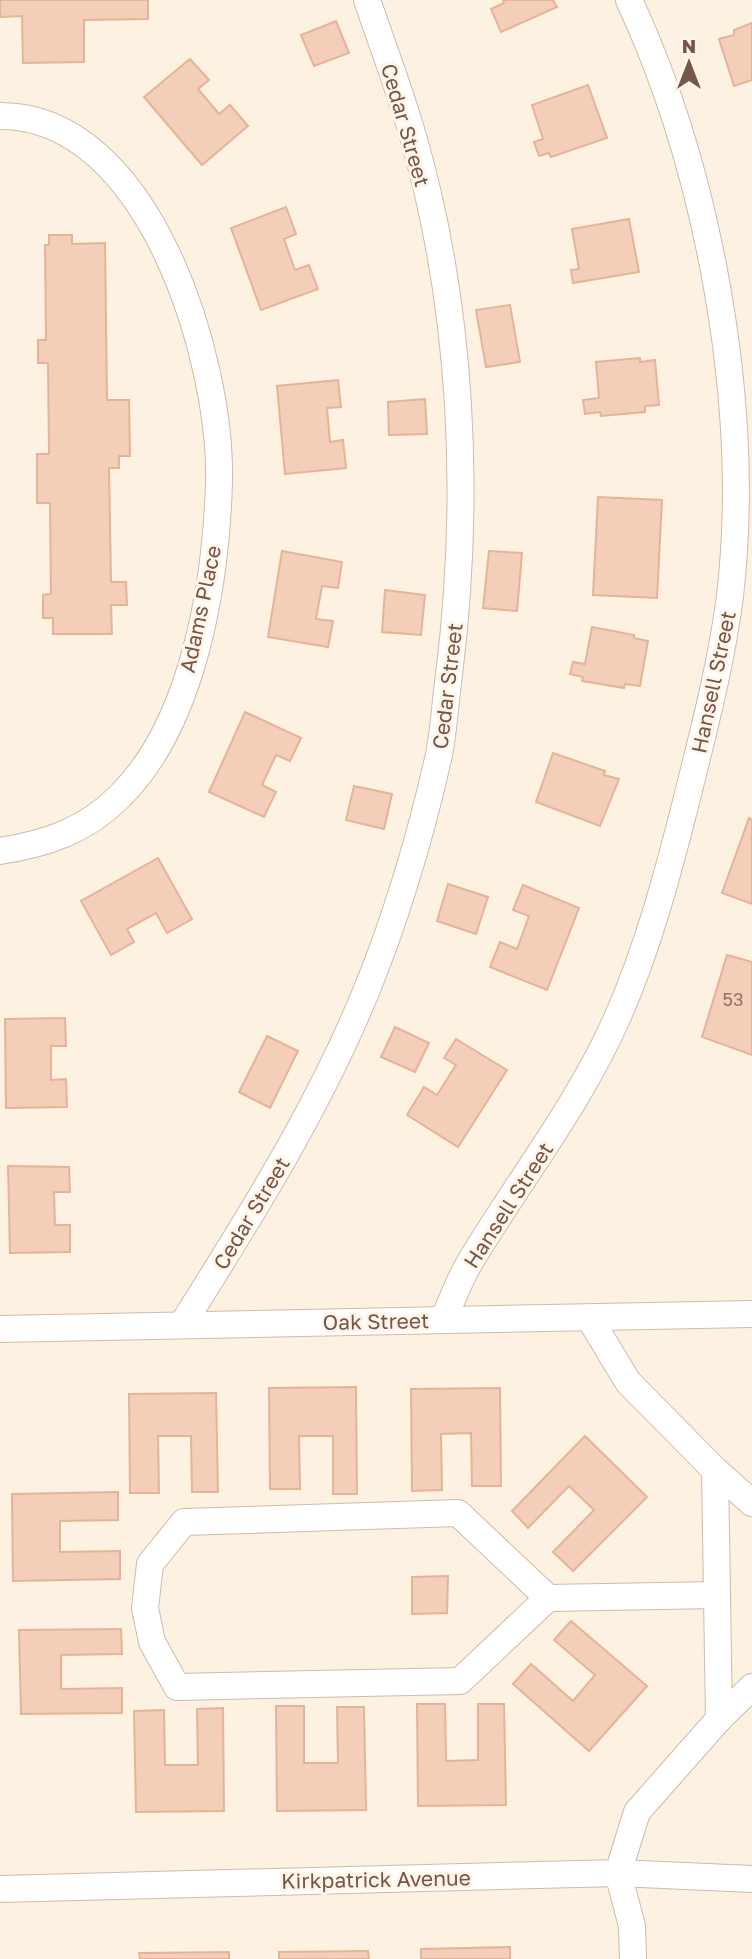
<svg xmlns="http://www.w3.org/2000/svg" width="752" height="1959" viewBox="0 0 752 1959" font-family="'Golos Text',sans-serif">
  <rect width="100%" height="100%" fill="#fdf1e2"/>
  <g fill="#f3ceb9" stroke="#e6b399" stroke-width="2">
    <polygon points="0,0 148,0 148,19 84,20 84,62 23,63 22,16 0,17"/>
    <polygon points="503,0 553,0 557,7 501,32 491,9 504,3"/>
    <polygon points="336,21 349,53 314,66 301,35"/>
    <polygon points="752,23 752,80 734,86 719,39 734,35 734,30"/>
    <polygon points="190,59 209,80 198,89 219,114 230,105 248,126 202,165 144,97"/>
    <polygon points="588,85 607,138 551,157 549,153 539,156 534,142 543,139 532,105"/>
    <polygon points="286,207 296,234 284,239 295,270 309,265 318,289 261,310 231,228"/>
    <polygon points="629,219 639,272 573,283 571,270 579,269 572,229"/>
    <polygon points="49,235 72,235 72,244 105,243 107,400 129,400 130,456 119,456 119,468 109,468 111,582 126,582 127,605 111,605 112,634 53,634 53,618 43,618 43,595 51,594 50,503 37,503 37,454 49,454 48,363 38,363 38,340 46,340 45,245 49,245"/>
    <polygon points="510,305 520,362 486,367 476,310"/>
    <polygon points="640,358 640,362 655,360 659,405 645,406 645,412 601,416 600,412 585,414 583,400 599,398 596,362"/>
    <polygon points="338,380 341,407 327,408 330,442 343,440 346,468 285,474 277,386"/>
    <polygon points="425,399 427,434 389,435 388,402"/>
    <polygon points="598,497 662,500 657,598 593,595"/>
    <polygon points="282,551 342,562 338,588 322,586 316,619 333,621 328,647 268,637"/>
    <polygon points="489,551 522,553 517,611 483,608"/>
    <polygon points="385,590 425,595 421,635 382,632"/>
    <polygon points="592,627 634,635 634,638 648,641 640,686 625,684 624,688 582,681 583,677 570,674 573,662 585,664"/>
    <polygon points="245,712 301,738 290,761 276,755 262,785 276,792 264,817 209,792"/>
    <polygon points="553,753 605,771 604,775 619,779 600,826 536,802"/>
    <polygon points="354,786 392,794 384,829 346,820"/>
    <polygon points="749,818 752,820 752,904 722,893"/>
    <polygon points="158,858 192,919 167,933 156,913 127,929 134,942 111,955 81,901"/>
    <polygon points="448,884 488,897 476,934 437,921"/>
    <polygon points="523,885 579,908 547,990 490,967 500,942 517,949 529,916 513,910"/>
    <polygon points="727,955 752,962 752,1055 702,1037"/>
    <polygon points="65,1018 66,1046 51,1046 51,1080 66,1079 67,1107 6,1108 5,1019"/>
    <polygon points="395,1027 429,1043 415,1072 381,1057"/>
    <polygon points="267,1036 298,1051 270,1108 239,1092"/>
    <polygon points="456,1039 507,1070 458,1147 407,1115 424,1087 437,1095 456,1065 444,1058"/>
    <polygon points="8,1166 69,1167 70,1192 54,1192 55,1225 70,1225 70,1252 10,1253"/>
    <polygon points="356,1387 357,1494 333,1494 333,1436 299,1436 300,1489 270,1489 269,1388"/>
    <polygon points="500,1388 501,1486 472,1486 471,1433 441,1434 442,1490 412,1491 411,1389"/>
    <polygon points="216,1393 218,1492 192,1492 191,1436 158,1436 159,1493 130,1493 129,1394"/>
    <polygon points="585,1436 647,1497 573,1571 553,1552 594,1510 569,1486 528,1528 512,1511"/>
    <polygon points="118,1492 118,1520 60,1521 60,1552 120,1551 120,1579 13,1581 12,1494"/>
    <polygon points="448,1576 447,1613 412,1614 412,1577"/>
    <polygon points="571,1621 647,1686 589,1751 513,1684 531,1664 573,1701 595,1675 554,1640"/>
    <polygon points="121,1629 122,1654 61,1655 61,1689 122,1688 122,1713 21,1714 19,1630"/>
    <polygon points="417,1704 445,1704 446,1761 478,1760 478,1704 504,1704 506,1805 418,1806"/>
    <polygon points="276,1706 304,1706 304,1763 338,1763 337,1707 364,1707 366,1810 277,1811"/>
    <polygon points="223,1708 224,1811 136,1812 134,1711 164,1710 165,1765 198,1765 197,1709"/>
    <polygon points="510,1947 510,1959 421,1959 421,1949"/>
    <polygon points="368,1951 369,1959 279,1959 279,1952"/>
    <polygon points="229,1952 229,1959 140,1959 139,1953"/>
  </g>
  <g fill="none" stroke-linecap="round" stroke-linejoin="round">
    <defs>
      <g id="street">
        <path d="M 0,116 C 150,115 222,362 219,482 C 216,583 194,725 118,798 C 85,831 45,844 0,851"/>
        <polyline points="590,1319 628,1382 715,1470 719,1719 637,1812 618,1873 632,1926 633,1959"/>
        <path d="M 443,1320 C 452,1301 459,1280 470,1262 C 519,1180 579,1105 618,1016 C 648,948 668,873 686,802 C 703,733 721,666 730,596 C 752,406 709,172 629,0"/>
        <path d="M 182,1325 C 249,1218 317,1111 365,994 C 395,922 421,835 438,759 C 444,732 445,703 449,675 C 471,497 463,307 412,133 C 399,88 382,44 367,0"/>
        <polyline points="0,1329 752,1314"/>
        <polyline points="715,1470 752,1503"/>
        <polyline points="548,1598 460,1681 177,1687 152,1642 145,1608 150,1564 184,1522 458,1513 548,1598 717,1595"/>
        <polyline points="719,1719 752,1687"/>
        <polyline points="0,1889 618,1873 752,1879"/>
      </g>
    </defs>
    <use href="#street" stroke="#d0baac" stroke-width="28"/>
    <use href="#street" stroke="#fff" stroke-width="26"/>
  </g>
  <g text-anchor="middle" dominant-baseline="central" stroke-width="6" stroke-linejoin="round" paint-order="stroke">
    <g font-size="18" fill="#947464">
      <text x="733" y="999">53</text>
    </g>
    <g font-size="21" fill="#755648" stroke="#fff5e9">
      <text transform="translate(406 125) rotate(74)">Cedar Street</text>
      <text transform="translate(200 609) rotate(-78)">Adams Place</text>
      <text transform="translate(713 682) rotate(-78)">Hansell Street</text>
      <text transform="translate(447 686) rotate(-83)">Cedar Street</text>
      <text transform="translate(508 1205) rotate(-57)">Hansell Street</text>
      <text transform="translate(251 1213) rotate(-59)">Cedar Street</text>
      <text transform="translate(376 1321) rotate(-1)">Oak Street</text>
      <text transform="translate(376 1879) rotate(-1)">Kirkpatrick Avenue</text>
    </g>
  </g>
  <g transform="translate(689 63)" stroke="#fff5e9" stroke-width="5" paint-order="stroke">
  <path d="M0-5L12 26L0 18L-12 26Z" fill="#755648"/>
  <text y="-10" font-size="19" font-weight="bold" text-anchor="middle" fill="#755648">N</text>
  </g>
</svg>
